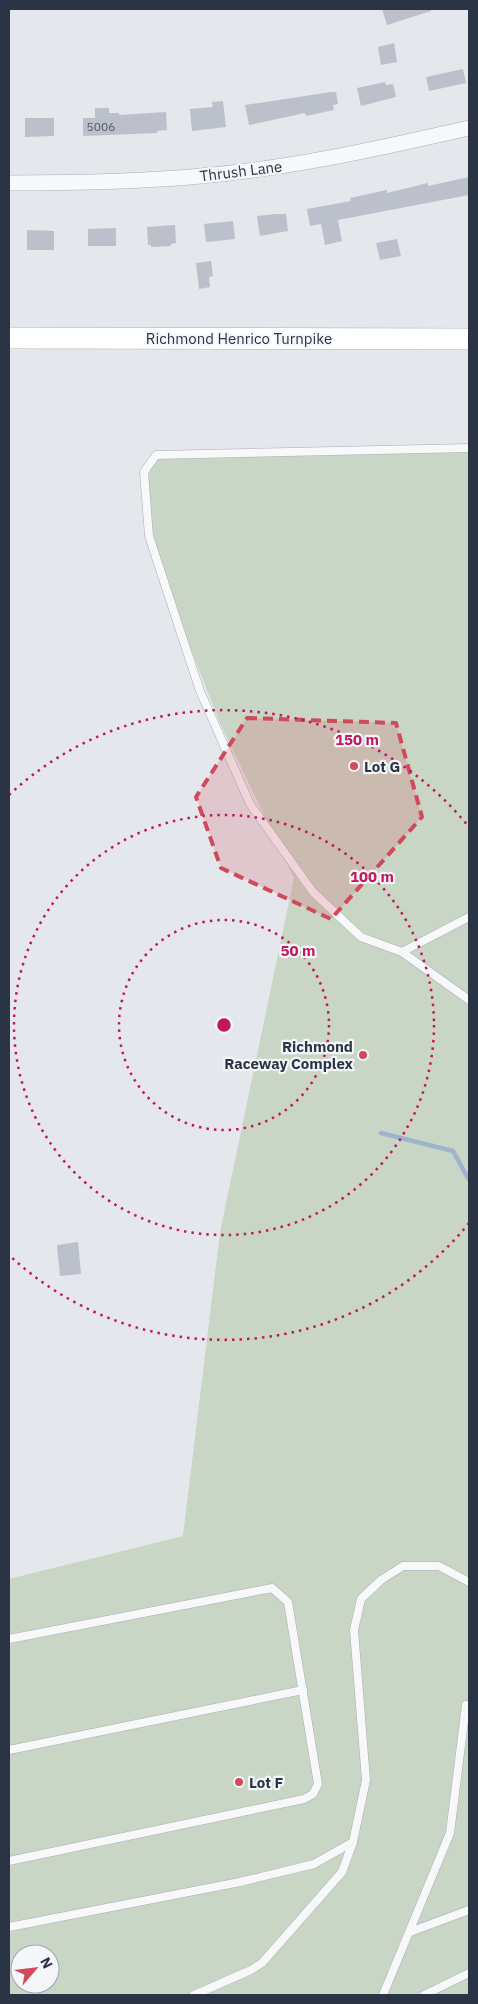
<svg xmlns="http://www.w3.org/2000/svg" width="478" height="2004" viewBox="0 0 478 2004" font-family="'IBM Plex Sans',sans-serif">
  <rect width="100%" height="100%" fill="#e4e7ec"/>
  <path fill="#c9d6c5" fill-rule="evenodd" d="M 469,446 L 469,1995 L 9,1995 L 9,1579 L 183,1536 L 220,1232 L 294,878 L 219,721 L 173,603 L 145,518 L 152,452 ZM 20,1954 L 50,1954 L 50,1984 L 20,1984 Z"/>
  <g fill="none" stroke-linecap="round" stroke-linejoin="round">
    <polyline stroke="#9fb4cc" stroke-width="4.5" points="381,1133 453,1151 469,1180"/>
  </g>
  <g fill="#bbc0ca">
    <polygon points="382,9 431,9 431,11 387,25"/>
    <polygon points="394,43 397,62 381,65 378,47"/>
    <polygon points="463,69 466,83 429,91 426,77"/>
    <polygon points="385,82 386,85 393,84 396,97 361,106 357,88"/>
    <polygon points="331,92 336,92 338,104 333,105 334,110 306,116 305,113 249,125 245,105"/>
    <polygon points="223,101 226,127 192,131 190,109 213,107 212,102"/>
    <polygon points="95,108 109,108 109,113 119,113 119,115 166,112 167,130 157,131 157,133 83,136 83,118 95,118"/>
    <polygon points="25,118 54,118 54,136 25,137"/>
    <polygon points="469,177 469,195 338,220 342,241 325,245 321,224 310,226 307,209 351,201 350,198 387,190 387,193 428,183 428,186"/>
    <polygon points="275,214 286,214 288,231 260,236 257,216"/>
    <polygon points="233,221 235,239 206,242 204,224"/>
    <polygon points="175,225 176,243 171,244 171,246 151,247 151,245 148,245 147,227"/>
    <polygon points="116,228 116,246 88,246 88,229"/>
    <polygon points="27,230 54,231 54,250 27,250"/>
    <polygon points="397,239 401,256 380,260 376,243"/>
    <polygon points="211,261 213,276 209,277 210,287 199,289 196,263"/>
    <polygon points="78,1242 81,1274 60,1276 57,1245"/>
  </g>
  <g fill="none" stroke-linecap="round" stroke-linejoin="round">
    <defs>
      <g id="service">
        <polyline points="469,448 156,455 144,472 149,536 200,691 250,804 313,892 361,937 402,952 469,1000"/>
        <polyline points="402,952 469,917"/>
        <polyline points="9,1639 272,1588 288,1602 318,1784 313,1794 304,1799 9,1861"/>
        <polyline points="9,1750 303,1690"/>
        <polyline points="9,1927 240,1882 314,1864 353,1842 366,1780 354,1630 361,1599 381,1580 403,1566 439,1566 469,1582"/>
        <polyline points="410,1932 469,1910"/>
        <polyline points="194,1995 251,1970 262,1963 342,1872 353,1842"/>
        <polyline points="383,1995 450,1833 466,1705 469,1708"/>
        <polyline points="424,1995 469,1973"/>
      </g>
      <path id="minor" d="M 9,183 C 73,183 137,182 201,176 C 292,168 381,148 469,128"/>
      <polyline id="secondary" points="9,338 469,339"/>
    </defs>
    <use href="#service" stroke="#a9aeb7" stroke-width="9"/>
    <use href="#minor" stroke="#a9aeb7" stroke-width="16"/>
    <use href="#secondary" stroke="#a9aeb7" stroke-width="22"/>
    <use href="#service" stroke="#f7f8fa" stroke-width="8"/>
    <use href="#minor" stroke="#f7f8fa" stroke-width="15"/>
    <use href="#secondary" stroke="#fff" stroke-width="21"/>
  </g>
  <path fill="#d1495b" fill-opacity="0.2" stroke="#d1495b" stroke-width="4" stroke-dasharray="10 6" stroke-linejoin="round" d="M 247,718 L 396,723 L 422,817 L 331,919 L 221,868 L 196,797 Z"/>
  <g fill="none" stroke="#c2185b" stroke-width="2.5" stroke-dasharray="2.5 5">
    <circle cx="224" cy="1025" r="105"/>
    <circle cx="224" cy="1025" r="210"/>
    <path d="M469 1223A315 315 0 0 1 9 1255M9 795A315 315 0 0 1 469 827"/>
  </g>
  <g fill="#d1495b" stroke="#f4f6f9" stroke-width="2">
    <circle cx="354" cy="766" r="5"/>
    <circle cx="363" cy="1055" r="5"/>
    <circle cx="239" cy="1782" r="5"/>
  </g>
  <g text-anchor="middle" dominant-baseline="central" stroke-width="4.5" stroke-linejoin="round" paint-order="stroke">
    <g font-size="12" fill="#4f5766">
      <text x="101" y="126">5006</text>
    </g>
    <g font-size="15" fill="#2b3445" stroke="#f4f6f9">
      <text transform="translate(241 171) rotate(-7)">Thrush Lane</text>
      <text x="239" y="338">Richmond Henrico Turnpike</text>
    </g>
    <g font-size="15" font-weight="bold" fill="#2b3445" stroke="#f4f6f9" text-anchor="start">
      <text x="364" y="766">Lot G</text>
      <text x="353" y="1046" text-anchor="end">Richmond<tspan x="353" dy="17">Raceway Complex</tspan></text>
      <text x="249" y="1782">Lot F</text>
    </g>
  </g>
  <circle cx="224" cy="1025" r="8" fill="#c2185b" stroke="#f4f6f9" stroke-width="2.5"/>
  <g font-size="15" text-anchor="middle" font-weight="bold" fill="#c2185b" stroke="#f4f6f9" stroke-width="4.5" stroke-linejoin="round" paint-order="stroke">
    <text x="357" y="745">150 m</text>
    <text x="372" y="882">100 m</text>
    <text x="298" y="956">50 m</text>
  </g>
  <rect width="478" height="2004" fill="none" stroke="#2b3445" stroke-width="20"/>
  <g transform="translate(35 1969) rotate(62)"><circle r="24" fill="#f4f6f9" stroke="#a4a8b1"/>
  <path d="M0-4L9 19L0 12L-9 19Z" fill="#d1495b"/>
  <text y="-8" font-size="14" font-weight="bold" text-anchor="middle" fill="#2b3445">N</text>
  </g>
</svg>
